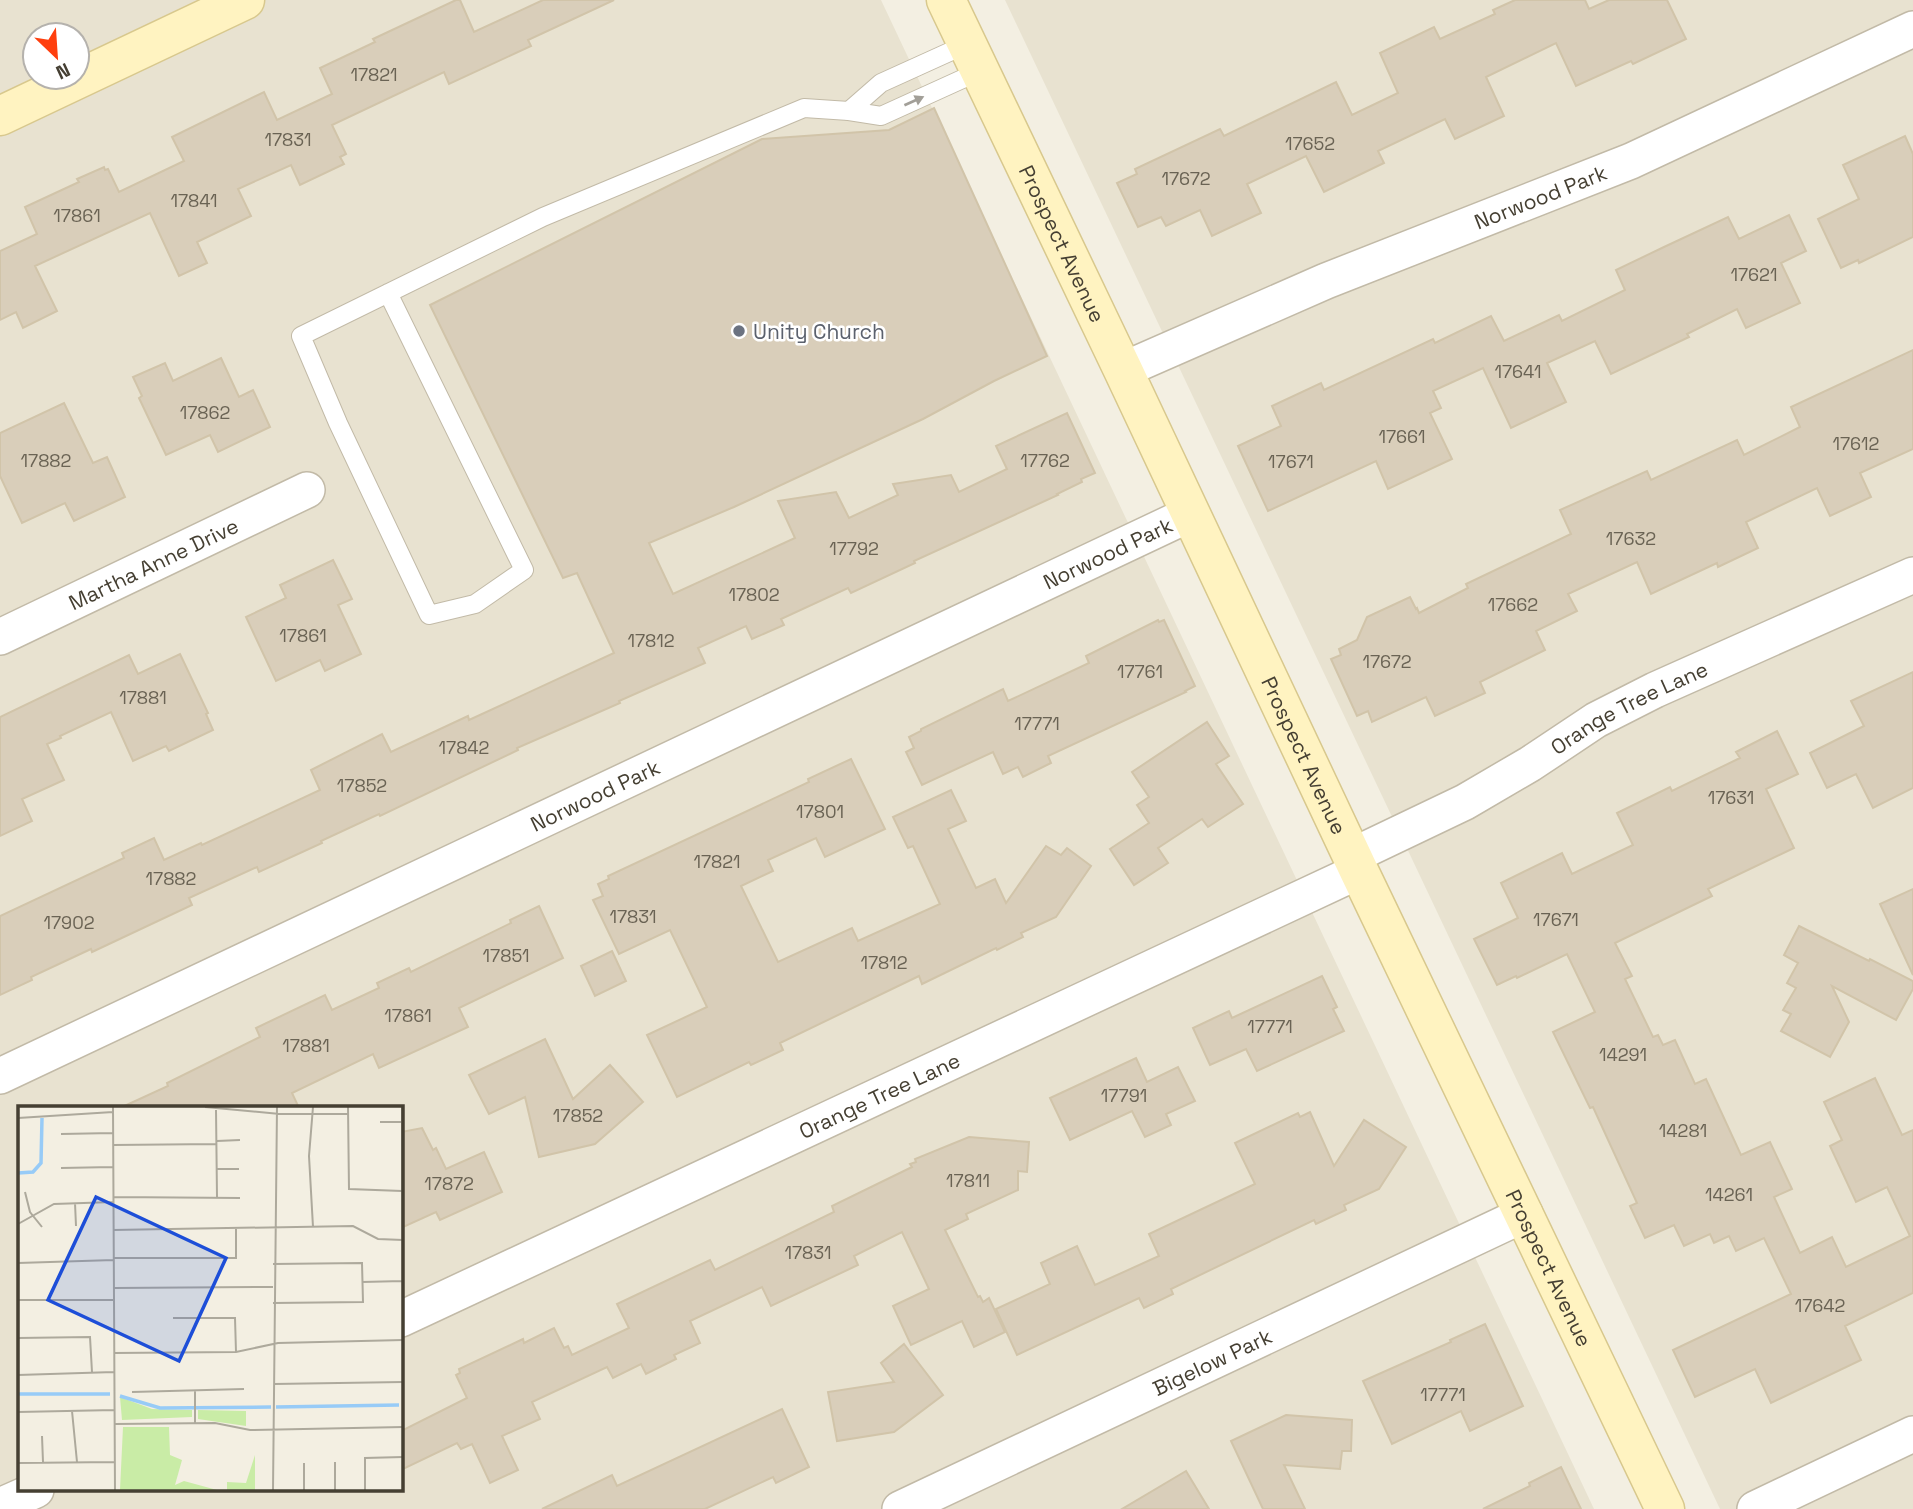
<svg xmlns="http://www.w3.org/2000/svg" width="1913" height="1509" viewBox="0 0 1913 1509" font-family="'Space Grotesk',sans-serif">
  <rect width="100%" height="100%" fill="#f3efe2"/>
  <g fill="#e8e2d0" fill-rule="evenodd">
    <path d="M 0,0 L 881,0 L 1594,1509 L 0,1509 ZM 35,35 L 77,35 L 77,77 L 35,77 ZM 19,1108 L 401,1108 L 401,1490 L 19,1490 Z"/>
    <polygon points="1005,0 1913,0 1913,1509 1720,1509"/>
  </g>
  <g fill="#d9ceba" stroke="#d1c4a9" stroke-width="2">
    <polygon points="456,0 460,0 474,32 543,0 614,0 528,40 531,46 449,84 444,72 332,125 346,154 340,157 344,164 300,185 291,165 238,189 251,216 197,242 207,263 179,276 150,213 35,266 57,311 23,328 16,312 0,320 0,251 37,234 25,207 79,182 77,179 104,167 105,170 108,169 119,192 184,161 172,137 264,92 277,120 332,94 320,68 375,42 373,39"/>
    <polygon points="1515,0 1585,0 1589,9 1609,0 1667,0 1686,39 1633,64 1631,61 1576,86 1556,43 1486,77 1504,116 1455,139 1445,119 1378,151 1384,163 1324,192 1306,156 1247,184 1261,213 1212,236 1200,210 1166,226 1161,217 1138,227 1117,183 1137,174 1135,169 1220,129 1224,136 1336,82 1352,115 1398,93 1380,53 1434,27 1440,39 1495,14 1493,10"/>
    <polygon points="934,108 1047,356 994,381 923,419 734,507 649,543 673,594 795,538 778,501 836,492 849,518 898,495 893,484 951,475 959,492 1007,469 996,446 1067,413 1095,473 1081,479 1082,482 1057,494 1058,495 914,561 915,563 851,593 848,588 781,619 784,625 752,639 746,626 698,648 705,663 619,701 620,703 517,748 518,750 380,816 379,814 321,841 322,843 259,872 257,867 189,898 192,905 92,952 91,949 31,977 32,980 0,995 0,916 124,858 122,853 154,838 164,860 201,843 202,845 320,790 311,770 382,734 391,752 468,716 469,720 614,653 577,573 563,578 430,305 762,139 889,130"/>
    <polygon points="1905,136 1913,154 1913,237 1859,263 1858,260 1841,268 1818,219 1859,199 1843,165"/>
    <polygon points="1789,215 1806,251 1781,263 1800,303 1746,328 1737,309 1687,334 1689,337 1611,374 1595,341 1547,363 1566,402 1511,428 1483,368 1433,391 1441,408 1430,413 1452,459 1388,489 1376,461 1268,511 1238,446 1281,426 1272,406 1321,383 1324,390 1433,339 1435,343 1491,316 1504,341 1559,315 1562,321 1625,290 1616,270 1664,247 1728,217 1739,239"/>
    <polygon points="1913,350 1913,449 1860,473 1871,497 1830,516 1817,488 1746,522 1758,548 1718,567 1717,563 1651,594 1637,562 1568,594 1577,611 1536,631 1545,650 1480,682 1485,693 1435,716 1426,697 1372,722 1368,711 1357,716 1331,659 1341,655 1339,649 1357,640 1367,617 1410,597 1416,609 1417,608 1419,613 1468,588 1466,584 1571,534 1560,510 1647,471 1651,480 1737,440 1744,455 1800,427 1791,407"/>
    <polygon points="221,358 239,397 253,390 270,427 218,452 210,435 166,455 139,398 142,396 133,377 165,363 173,381"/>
    <polygon points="64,403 93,463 107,457 125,497 74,521 65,503 22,523 0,476 0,433"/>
    <polygon points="333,560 352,599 338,605 361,654 325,671 320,660 276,681 246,617 286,598 280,585"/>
    <polygon points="1158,620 1159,622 1164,620 1195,686 1185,691 1186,692 1048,756 1051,763 1023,777 1018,767 1003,774 993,752 922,785 906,752 914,748 909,737 921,731 921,729 1003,689 1008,701 1089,663 1086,656"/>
    <polygon points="180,654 208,713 206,714 213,730 169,751 166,746 133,761 111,712 60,736 61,738 47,744 64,780 22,799 32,821 0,836 0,717 129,655 138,674"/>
    <polygon points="1913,672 1913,788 1873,808 1856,774 1827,788 1810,753 1864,726 1851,701"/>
    <polygon points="1207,722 1229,756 1216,764 1243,804 1208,827 1202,819 1158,848 1168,863 1134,885 1110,849 1149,823 1137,805 1149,797 1132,772"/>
    <polygon points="1777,731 1798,774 1766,789 1794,848 1708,889 1712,896 1615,943 1632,976 1625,979 1653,1037 1658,1035 1663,1045 1675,1040 1695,1084 1706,1079 1741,1155 1770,1142 1792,1189 1774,1197 1800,1253 1832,1237 1846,1267 1910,1236 1887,1187 1856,1202 1830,1146 1842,1140 1824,1102 1875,1078 1902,1135 1913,1130 1913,1293 1845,1326 1861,1360 1771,1403 1755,1369 1695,1397 1673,1350 1791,1294 1764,1238 1736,1251 1729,1236 1714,1243 1710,1234 1684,1246 1674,1225 1645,1238 1630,1206 1637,1203 1593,1107 1590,1108 1553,1032 1595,1012 1567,954 1517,978 1516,976 1497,985 1474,939 1518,918 1501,883 1562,853 1572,874 1633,845 1617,813 1670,787 1672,791 1740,758 1736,752"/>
    <polygon points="851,759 885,829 825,857 816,838 768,860 773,871 741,886 778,962 852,928 858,941 940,904 913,846 908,848 893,817 951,790 966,821 948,829 976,888 995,879 1006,903 1046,846 1061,855 1067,848 1091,866 1056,917 1021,933 1023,937 997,950 996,948 922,984 919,976 780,1043 783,1050 751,1065 749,1062 677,1097 647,1035 707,1007 670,930 619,954 593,900 603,896 598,884 609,879 608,876 809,782 808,779"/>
    <polygon points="1913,889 1913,975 1880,904"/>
    <polygon points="539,906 563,958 459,1008 468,1027 379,1068 373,1054 292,1093 299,1108 120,1108 168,1086 167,1083 260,1037 256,1028 325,995 332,1010 379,988 377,983 409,968 411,972 511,923 510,920"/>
    <polygon points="1799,926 1869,961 1870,959 1913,981 1913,989 1896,1020 1832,986 1849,1022 1830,1057 1781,1031 1791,1014 1783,1010 1796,988 1787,983 1798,963 1784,955"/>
    <polygon points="612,951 626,981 595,996 581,966"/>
    <polygon points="1322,976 1337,1007 1333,1009 1344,1031 1257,1071 1246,1049 1210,1065 1193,1028 1229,1011 1232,1018"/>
    <polygon points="545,1039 573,1099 610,1065 643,1102 595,1144 539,1157 525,1097 489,1114 469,1075"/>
    <polygon points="1136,1058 1147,1082 1178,1067 1195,1101 1166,1114 1171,1125 1145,1137 1132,1111 1070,1140 1050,1098"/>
    <polygon points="1310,1112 1334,1166 1364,1120 1406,1147 1379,1189 1344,1205 1346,1210 1316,1224 1314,1220 1171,1289 1173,1294 1144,1308 1139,1298 1017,1355 996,1309 1050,1284 1041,1263 1077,1246 1095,1285 1159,1256 1149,1234 1255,1184 1235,1143 1298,1113 1300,1117"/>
    <polygon points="422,1128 433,1150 436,1148 446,1169 484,1152 502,1192 440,1220 436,1212 401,1228 401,1132"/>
    <polygon points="969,1137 1029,1142 1027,1172 1018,1171 1018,1190 966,1214 968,1219 945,1230 978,1297 980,1296 983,1302 989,1298 1005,1332 974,1347 962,1321 911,1345 893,1306 929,1289 902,1232 854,1256 858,1265 771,1306 762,1287 690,1321 700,1343 674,1355 676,1359 646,1374 641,1364 613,1378 607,1367 532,1402 540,1419 502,1436 518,1470 490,1483 472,1444 461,1449 457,1443 401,1470 401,1431 467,1398 456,1375 460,1373 459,1369 523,1339 524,1343 554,1328 564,1348 568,1346 572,1355 629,1328 617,1304 710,1260 715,1270 834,1212 832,1206 912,1167 910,1164 916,1162 915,1159"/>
    <polygon points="1485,1324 1523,1406 1470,1431 1461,1411 1392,1444 1363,1381 1451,1342 1450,1340"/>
    <polygon points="904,1344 943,1395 894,1432 837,1441 828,1392 894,1382 881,1363"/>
    <polygon points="782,1409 809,1467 776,1483 773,1477 705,1509 542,1509 612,1475 617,1486"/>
    <polygon points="1286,1415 1352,1420 1351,1451 1342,1451 1340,1469 1284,1465 1305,1509 1263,1509 1231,1441"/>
    <polygon points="1561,1467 1581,1509 1483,1509 1530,1486 1529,1483"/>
    <polygon points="1186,1471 1209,1509 1122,1509"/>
  </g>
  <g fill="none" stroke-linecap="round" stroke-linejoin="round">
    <defs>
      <g id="lane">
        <polyline points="849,111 881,83 967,44"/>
        <polyline points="388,293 524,570 475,604 429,615 338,423 301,336 543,217 804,108 849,111 881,116 980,71"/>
      </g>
      <g id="street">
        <path id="s1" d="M 1123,370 L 1326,281 L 1631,161 L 1913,29"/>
        <path id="s2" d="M 0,637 L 307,490"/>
        <path id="s3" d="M 1352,856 L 1465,802 L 1530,764 L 1596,720 L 1655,690 L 1913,575"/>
        <path id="s4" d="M 0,1076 L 1190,514"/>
        <path id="s5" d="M 401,1319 L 1359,871"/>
        <polyline points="0,1506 36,1490"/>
        <path id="s6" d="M 900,1509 L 1525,1214"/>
        <polyline points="1755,1509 1913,1434"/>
      </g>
      <g id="secondary">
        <path id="s7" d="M 946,0 L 1123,370 L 1359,871 L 1665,1509"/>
        <polyline points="0,116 245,0"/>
      </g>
    </defs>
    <use href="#lane" stroke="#c2baa7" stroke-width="20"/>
    <use href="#street" stroke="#c2baa7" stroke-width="38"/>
    <use href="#secondary" stroke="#d8c88d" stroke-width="41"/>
    <use href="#lane" stroke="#fff" stroke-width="18"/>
    <use href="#street" stroke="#fff" stroke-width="35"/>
    <use href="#secondary" stroke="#fff3c1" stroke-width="38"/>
  </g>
  <defs><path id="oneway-solid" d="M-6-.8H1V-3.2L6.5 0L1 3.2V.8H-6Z" transform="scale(1.75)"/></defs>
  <use fill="#a29f98" href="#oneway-solid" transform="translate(914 101) rotate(-24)"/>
  <circle fill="#6b7280" stroke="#fff" stroke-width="2.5" cx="739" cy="331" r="7"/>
  <g text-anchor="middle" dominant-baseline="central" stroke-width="5" stroke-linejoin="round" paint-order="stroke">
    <g font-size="18" fill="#6a6354">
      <text x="374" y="74">17821</text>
      <text x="288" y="139">17831</text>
      <text x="1310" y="143">17652</text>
      <text x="1186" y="178">17672</text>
      <text x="194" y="200">17841</text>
      <text x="77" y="215">17861</text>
      <text x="1754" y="274">17621</text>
      <text x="1518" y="371">17641</text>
      <text x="205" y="412">17862</text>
      <text x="1402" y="436">17661</text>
      <text x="1856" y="443">17612</text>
      <text x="46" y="460">17882</text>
      <text x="1045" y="460">17762</text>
      <text x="1291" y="461">17671</text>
      <text x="1631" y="538">17632</text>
      <text x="854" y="548">17792</text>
      <text x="754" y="594">17802</text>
      <text x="1513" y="604">17662</text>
      <text x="303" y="635">17861</text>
      <text x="651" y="640">17812</text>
      <text x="1387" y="661">17672</text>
      <text x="1140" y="671">17761</text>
      <text x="143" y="697">17881</text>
      <text x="1037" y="723">17771</text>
      <text x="464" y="747">17842</text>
      <text x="362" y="785">17852</text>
      <text x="1731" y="797">17631</text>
      <text x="820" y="811">17801</text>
      <text x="717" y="861">17821</text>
      <text x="171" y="878">17882</text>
      <text x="633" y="916">17831</text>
      <text x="1556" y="919">17671</text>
      <text x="69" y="922">17902</text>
      <text x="506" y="955">17851</text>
      <text x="884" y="962">17812</text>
      <text x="408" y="1015">17861</text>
      <text x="1270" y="1026">17771</text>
      <text x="306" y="1045">17881</text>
      <text x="1623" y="1054">14291</text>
      <text x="1124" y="1095">17791</text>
      <text x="578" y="1115">17852</text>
      <text x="1683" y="1130">14281</text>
      <text x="968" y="1180">17811</text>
      <text x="449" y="1183">17872</text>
      <text x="1729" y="1194">14261</text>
      <text x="808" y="1252">17831</text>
      <text x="1820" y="1305">17642</text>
      <text x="1443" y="1394">17771</text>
    </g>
    <g font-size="21" fill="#453f32" stroke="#fff">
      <text stroke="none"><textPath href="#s1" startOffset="452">Norwood Park</textPath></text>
      <text stroke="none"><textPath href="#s7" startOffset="270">Prospect Avenue</textPath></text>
      <text stroke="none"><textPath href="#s4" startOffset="1225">Norwood Park</textPath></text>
      <text stroke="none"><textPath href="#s2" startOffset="170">Martha Anne Drive</textPath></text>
      <text stroke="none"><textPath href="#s3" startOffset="315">Orange Tree Lane</textPath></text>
      <text stroke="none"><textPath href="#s7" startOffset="836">Prospect Avenue</textPath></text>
      <text stroke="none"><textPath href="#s4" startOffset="658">Norwood Park</textPath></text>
      <text stroke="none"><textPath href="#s5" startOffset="528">Orange Tree Lane</textPath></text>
      <text stroke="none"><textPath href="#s7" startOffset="1404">Prospect Avenue</textPath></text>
      <text stroke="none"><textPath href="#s6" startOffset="345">Bigelow Park</textPath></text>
    </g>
    <g font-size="21" fill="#5b616d" stroke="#fff" text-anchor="start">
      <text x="753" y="331">Unity Church</text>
    </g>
  </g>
  <g transform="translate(18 1106)">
    <rect width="385" height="385" fill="#f3efe2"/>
    <path d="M 102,291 L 134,303 L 174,304 L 174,311 L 104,314 ZM 180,304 L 228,305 L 228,320 L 180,313 ZM 105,321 L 151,321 L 152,349 L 164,354 L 157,379 L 166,375 L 199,384 L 102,384 ZM 237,349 L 237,384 L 209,384 L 209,376 L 228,377 Z" fill="#c9eca6"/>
    <path fill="none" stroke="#97cbf7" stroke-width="3.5" d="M 0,67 L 15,66 L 23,57 L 24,12M 0,288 L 92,288M 102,290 L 142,302 L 253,301M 258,301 L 381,299"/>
    <path fill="none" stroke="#ada99c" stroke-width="2" d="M 95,1 L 97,384M 187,1 L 262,8 L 330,8M 330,1 L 331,83 L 384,85M 384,1 L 385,209M 198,4 L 199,91M 0,12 L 95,6M 362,16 L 384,16M 43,28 L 95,27M 199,35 L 222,34M 95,39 L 199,38M 43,62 L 95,61M 199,63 L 221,63M 7,86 L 12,106 L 24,121M 95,91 L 222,92M 57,97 L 58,120M 0,118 L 36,98 L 95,96M 295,121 L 291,50 L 295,1M 95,124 L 335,120 L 360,133 L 385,134M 96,152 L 218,152 L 218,123M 0,157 L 96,154M 255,158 L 344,157 L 345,196 L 255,197M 344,176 L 385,175M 96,182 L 255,181M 0,194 L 96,194M 155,212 L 217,212 L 218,246M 0,232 L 72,231 L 74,266M 96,247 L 218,246 L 260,237 L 385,234M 0,269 L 96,266M 256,278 L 385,276M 177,284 L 177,317M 114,286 L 226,283M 54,305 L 59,356M 0,306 L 97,304M 97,318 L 197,317 L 232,324 L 385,321M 24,330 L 25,356M 317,356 L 317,384M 0,357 L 97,356M 255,384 L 259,1M 286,384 L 286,357M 347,384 L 347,352 L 385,351"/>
    <path fill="#1d4ed8" fill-opacity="0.15" stroke="#1d4ed8" stroke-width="3.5" d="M 78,91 L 208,152 L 161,255 L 30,194 Z"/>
    <rect width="385" height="385" fill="none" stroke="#453f32" stroke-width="3.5"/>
  </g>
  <g transform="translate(56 56) rotate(155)"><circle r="33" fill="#ffffff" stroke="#b5b2ad" stroke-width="2"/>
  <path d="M0-5L12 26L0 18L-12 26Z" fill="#ff3f0e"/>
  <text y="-10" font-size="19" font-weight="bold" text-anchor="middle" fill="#453f32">N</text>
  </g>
</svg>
